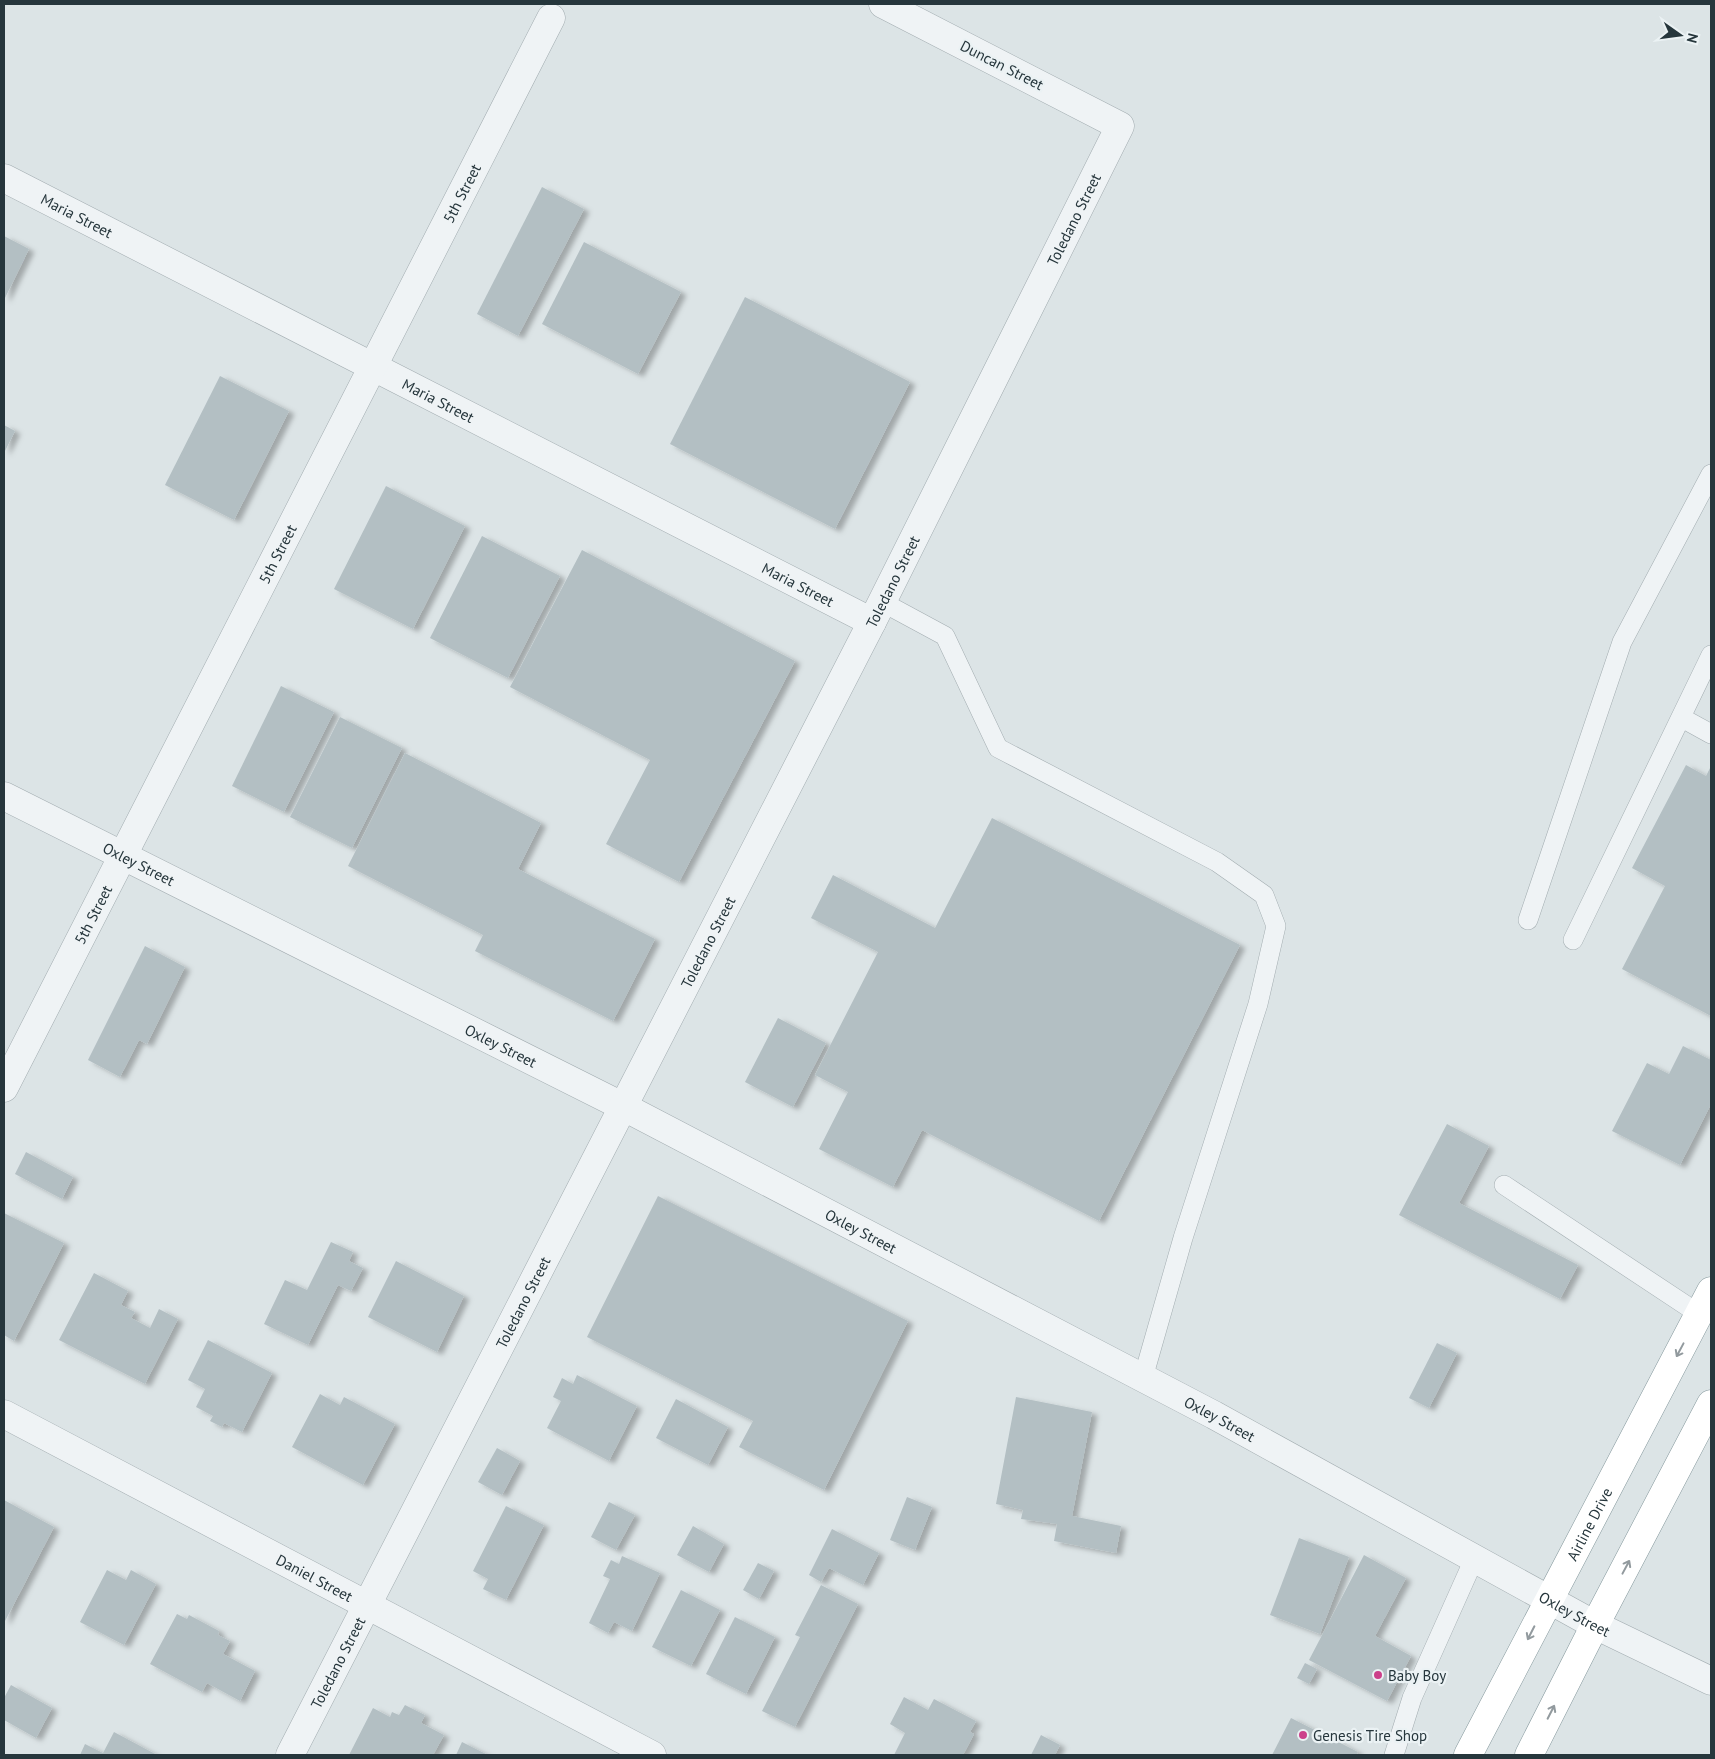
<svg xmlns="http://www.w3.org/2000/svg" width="1715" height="1759" viewBox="0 0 1715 1759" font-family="'PT Sans',sans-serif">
  <defs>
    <filter id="shadow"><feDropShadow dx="5.5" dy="3" stdDeviation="2.5" flood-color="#0004"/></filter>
  </defs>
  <rect width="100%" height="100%" fill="#dce4e6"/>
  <g fill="#b3bfc3" filter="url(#shadow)">
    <polygon points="542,187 584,209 518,336 477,314"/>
    <polygon points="4,236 29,249 4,300"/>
    <polygon points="584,242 681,292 638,374 542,324"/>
    <polygon points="745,297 910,382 835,529 670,444"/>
    <polygon points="220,376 289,411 234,520 165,485"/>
    <polygon points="4,425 15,431 4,453"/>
    <polygon points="386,486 465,526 413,629 334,589"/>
    <polygon points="482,536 560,576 508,678 430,638"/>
    <polygon points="582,550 795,661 679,882 606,844 650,760 510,687"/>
    <polygon points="281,686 334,712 284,812 232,786"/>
    <polygon points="340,717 402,748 352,848 290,817"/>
    <polygon points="405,753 541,823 518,869 655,939 613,1021 475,951 483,935 348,866"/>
    <polygon points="1686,765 1706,776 1711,766 1711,1016 1622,969 1665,886 1632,868"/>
    <polygon points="992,818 1240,945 1099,1221 922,1130 893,1187 819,1149 848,1092 815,1075 878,952 811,918 833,875 935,928"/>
    <polygon points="145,946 185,967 147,1044 139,1040 120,1077 88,1060"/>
    <polygon points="778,1018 826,1043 793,1107 745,1082"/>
    <polygon points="1683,1046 1711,1060 1711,1104 1680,1165 1612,1131 1647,1063 1669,1074"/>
    <polygon points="1447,1124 1489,1146 1459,1203 1578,1265 1560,1299 1399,1215"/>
    <polygon points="26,1152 73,1177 62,1199 15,1174"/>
    <polygon points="658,1196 908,1321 824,1490 739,1447 753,1421 587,1337"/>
    <polygon points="4,1213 64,1243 14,1341 4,1335"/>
    <polygon points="331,1242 353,1252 349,1261 363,1268 351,1291 338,1285 308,1345 264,1324 285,1280 307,1290"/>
    <polygon points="396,1261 464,1296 437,1352 368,1317"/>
    <polygon points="94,1273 128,1291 121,1305 135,1312 131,1318 150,1328 159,1309 178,1319 145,1384 59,1340"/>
    <polygon points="208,1340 272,1373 242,1432 224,1423 222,1427 210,1421 213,1416 196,1407 205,1389 188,1380"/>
    <polygon points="1437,1343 1457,1353 1429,1408 1409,1398"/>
    <polygon points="577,1375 637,1406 609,1461 547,1428 561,1401 553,1397 562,1378 573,1384"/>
    <polygon points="320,1394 340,1405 344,1397 395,1424 363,1485 292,1447"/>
    <polygon points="1016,1397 1092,1412 1072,1516 1121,1526 1116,1553 1054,1541 1057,1524 1021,1519 1023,1510 996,1504"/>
    <polygon points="676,1399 728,1427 708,1465 656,1438"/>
    <polygon points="497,1448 520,1461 502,1495 478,1482"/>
    <polygon points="907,1497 932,1507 915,1550 890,1540"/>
    <polygon points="4,1500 54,1527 4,1623"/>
    <polygon points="609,1502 635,1515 616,1550 591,1537"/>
    <polygon points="506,1506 544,1525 506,1600 483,1589 488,1579 473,1571"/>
    <polygon points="693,1526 724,1544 709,1572 677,1555"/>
    <polygon points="832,1529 879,1553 863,1585 829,1568 821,1582 809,1575"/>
    <polygon points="1299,1538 1349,1557 1320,1634 1270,1615"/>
    <polygon points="1364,1555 1406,1578 1375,1636 1411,1656 1387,1701 1309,1660"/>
    <polygon points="622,1556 660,1573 632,1631 614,1622 608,1633 589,1623 610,1579 603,1576 611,1560 619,1564"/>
    <polygon points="758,1563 774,1571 759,1599 743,1590"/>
    <polygon points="107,1570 126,1580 131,1570 156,1584 124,1645 80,1622"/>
    <polygon points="821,1585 858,1604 795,1727 762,1711 800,1637 795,1635"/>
    <polygon points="681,1590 720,1610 691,1666 652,1647"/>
    <polygon points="177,1614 187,1619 189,1615 219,1631 218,1635 230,1641 223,1654 255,1671 240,1701 207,1683 202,1692 150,1664"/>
    <polygon points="735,1617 775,1637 746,1694 706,1674"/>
    <polygon points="1305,1663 1317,1669 1309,1684 1297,1678"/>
    <polygon points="11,1685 52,1708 36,1738 4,1720 4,1698"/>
    <polygon points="904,1697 928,1710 934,1699 976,1721 970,1732 974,1734 963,1755 894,1755 905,1733 890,1724"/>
    <polygon points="405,1705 425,1715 421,1723 444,1735 433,1755 349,1755 373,1708 390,1717 392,1712 399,1715"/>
    <polygon points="1291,1718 1358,1752 1356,1755 1272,1755"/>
    <polygon points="114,1732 157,1755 80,1755 85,1744 103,1753"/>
    <polygon points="1041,1735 1060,1745 1055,1755 1031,1755"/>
    <polygon points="462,1742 488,1755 456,1755"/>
  </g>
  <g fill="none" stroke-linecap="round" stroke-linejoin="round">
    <defs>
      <g id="service">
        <polyline points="882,602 945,636 998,748 1217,862 1264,895 1276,926 1258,1004 1183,1238 1143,1378"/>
        <polyline points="1682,718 1711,734"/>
        <polyline points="1528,920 1622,642 1711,474"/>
        <polyline points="1573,940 1711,655"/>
        <polyline points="1504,1185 1699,1314"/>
        <polyline points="1394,1755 1412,1698 1475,1557"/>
      </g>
      <g id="minor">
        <path id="s1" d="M 4,178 L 872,622"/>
        <path id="s2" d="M 4,796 L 624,1107 L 1214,1415 L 1595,1625 L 1711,1681"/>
        <path id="s3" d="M 4,1088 L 551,18"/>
        <path id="s4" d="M 4,1414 L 652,1755"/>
        <path id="s5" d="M 290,1755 L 872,622 L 1120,126 L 883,4"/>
      </g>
      <g id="trunk">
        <path id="s6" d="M 1468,1755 L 1711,1291"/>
        <polyline points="1529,1755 1595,1625 1711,1404"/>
      </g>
    </defs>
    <use href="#service" stroke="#a2acb0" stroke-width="20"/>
    <use href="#minor" stroke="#a2acb0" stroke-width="29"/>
    <use href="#trunk" stroke="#84979c" stroke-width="29"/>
    <use href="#service" stroke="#eff3f5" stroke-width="19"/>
    <use href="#minor" stroke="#eff3f5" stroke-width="28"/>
    <use href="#trunk" stroke="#fff" stroke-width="28"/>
  </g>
  <defs><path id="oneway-shaft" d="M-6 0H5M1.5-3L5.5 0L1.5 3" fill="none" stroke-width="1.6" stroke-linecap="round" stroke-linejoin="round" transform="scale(1.25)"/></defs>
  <g stroke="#929a9e">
    <use href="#oneway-shaft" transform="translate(1680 1350) rotate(118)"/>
    <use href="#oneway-shaft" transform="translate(1626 1567) rotate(-62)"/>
    <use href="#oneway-shaft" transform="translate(1531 1633) rotate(117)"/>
    <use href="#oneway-shaft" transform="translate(1551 1712) rotate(-63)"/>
  </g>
  <g fill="#cc408a" stroke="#ebf2f4" stroke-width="2">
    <circle cx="1378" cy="1675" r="5"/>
    <circle cx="1303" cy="1735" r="5"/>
  </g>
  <g text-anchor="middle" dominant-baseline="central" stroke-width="4.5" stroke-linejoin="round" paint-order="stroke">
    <g font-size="15" fill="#26363c" stroke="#ebf2f4">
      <text transform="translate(1002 65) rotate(27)">Duncan Street</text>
      <text stroke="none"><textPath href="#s3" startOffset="1005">5th Street</textPath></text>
      <text stroke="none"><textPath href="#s1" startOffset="82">Maria Street</textPath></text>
      <text stroke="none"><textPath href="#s5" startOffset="1724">Toledano Street</textPath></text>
      <text stroke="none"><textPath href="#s1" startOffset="488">Maria Street</textPath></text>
      <text stroke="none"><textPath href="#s3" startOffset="600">5th Street</textPath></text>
      <text stroke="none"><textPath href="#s5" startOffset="1319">Toledano Street</textPath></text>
      <text stroke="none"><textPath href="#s1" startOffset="892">Maria Street</textPath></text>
      <text stroke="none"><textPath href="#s2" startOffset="151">Oxley Street</textPath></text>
      <text stroke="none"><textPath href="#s3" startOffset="195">5th Street</textPath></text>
      <text stroke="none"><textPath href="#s5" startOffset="914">Toledano Street</textPath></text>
      <text stroke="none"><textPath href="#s2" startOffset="556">Oxley Street</textPath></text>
      <text stroke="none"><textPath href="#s2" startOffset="961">Oxley Street</textPath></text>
      <text stroke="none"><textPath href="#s5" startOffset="509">Toledano Street</textPath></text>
      <text stroke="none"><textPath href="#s2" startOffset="1366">Oxley Street</textPath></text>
      <text stroke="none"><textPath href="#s6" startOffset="261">Airline Drive</textPath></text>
      <text stroke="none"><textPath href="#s4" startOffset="351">Daniel Street</textPath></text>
      <text stroke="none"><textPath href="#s2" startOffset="1771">Oxley Street</textPath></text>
      <text stroke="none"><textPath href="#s5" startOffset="104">Toledano Street</textPath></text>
    </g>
    <g font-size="15" fill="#26363c" stroke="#ebf2f4" text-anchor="start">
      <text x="1388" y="1675">Baby Boy</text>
      <text x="1313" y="1735">Genesis Tire Shop</text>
    </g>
  </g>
  <rect width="1715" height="1759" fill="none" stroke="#26363c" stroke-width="10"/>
  <g transform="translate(1680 35) rotate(104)" stroke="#ebf2f4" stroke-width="4" paint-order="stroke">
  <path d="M0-4L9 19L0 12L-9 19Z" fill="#26363c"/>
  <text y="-8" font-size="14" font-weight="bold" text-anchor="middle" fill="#26363c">N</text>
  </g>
</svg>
